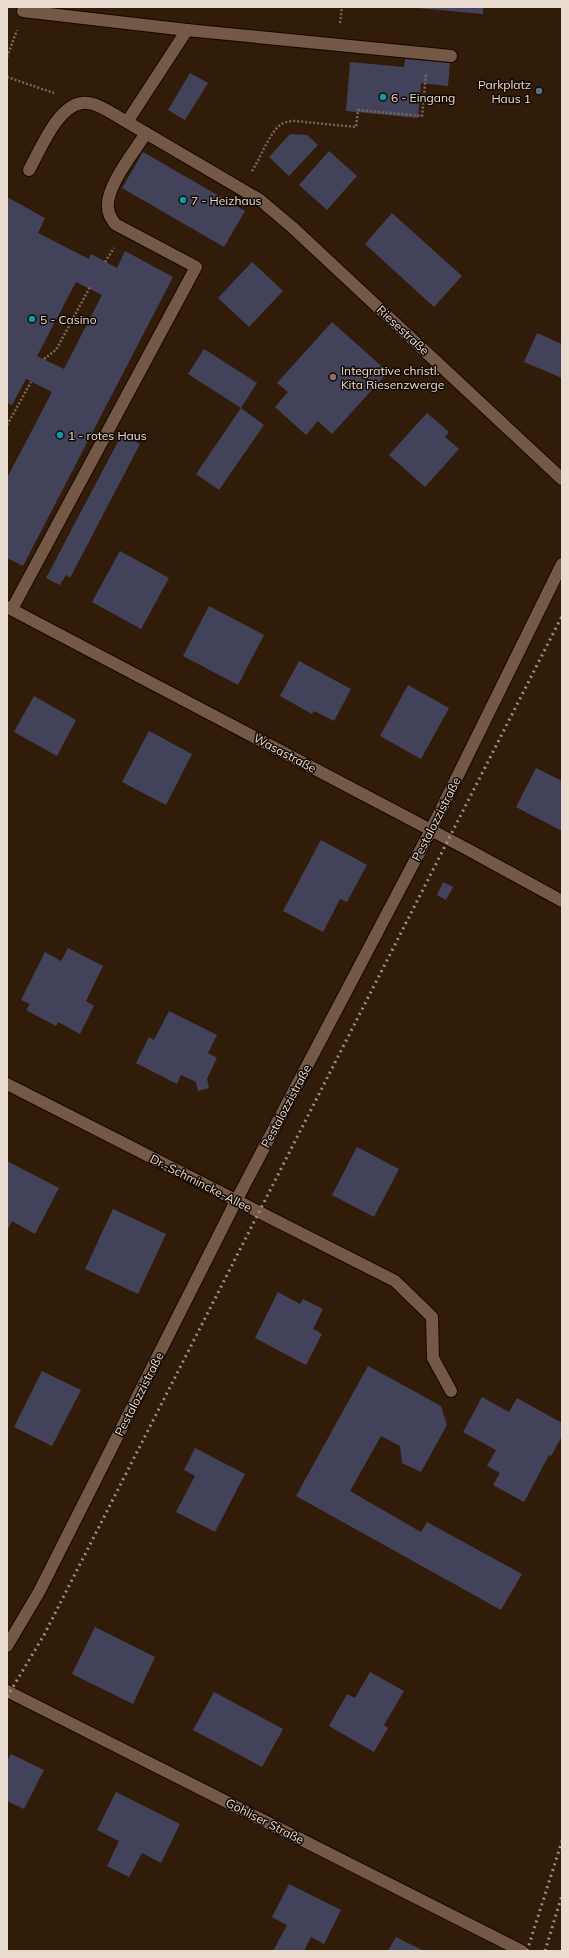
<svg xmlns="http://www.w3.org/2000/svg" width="569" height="1958" viewBox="0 0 569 1958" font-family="Mulish,sans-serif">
  <rect width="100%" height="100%" fill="#311c0a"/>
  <g fill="#43425b" fill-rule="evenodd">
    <polygon points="406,7 483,7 483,14"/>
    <polygon points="405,59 450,63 448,86 421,83 418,118 346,111 350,62 404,67"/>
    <polygon points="190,73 208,83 185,120 168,110"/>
    <polygon points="290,134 307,135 318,145 289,176 269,157"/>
    <polygon points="329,151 357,176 327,210 299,185"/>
    <polygon points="143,152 245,211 224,247 122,188"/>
    <path d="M 7,197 L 45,218 L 38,233 L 89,259 L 91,254 L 117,268 L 125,251 L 173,277 L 23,566 L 7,558 L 7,478 L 52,392 L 26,379 L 12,405 L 7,403 ZM 76,282 L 102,295 L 64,369 L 37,356 Z"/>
    <polygon points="392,213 462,276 434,307 365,244"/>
    <polygon points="252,262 283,291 249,327 218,298"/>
    <polygon points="332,322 388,372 332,434 318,421 306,435 275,407 288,392 277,383"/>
    <polygon points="537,333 562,344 562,378 524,362"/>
    <polygon points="204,349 257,383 241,408 264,425 219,490 196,474 241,408 188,374"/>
    <polygon points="427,413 449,432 445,437 459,449 425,487 389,455"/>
    <polygon points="122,434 140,444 70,578 66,575 60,585 46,578"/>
    <polygon points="120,551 169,578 141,629 92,602"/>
    <polygon points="209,606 264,635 238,685 183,656"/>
    <polygon points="299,661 351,689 334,721 314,711 312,714 280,696"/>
    <polygon points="408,685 449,708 421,759 380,736"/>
    <polygon points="34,696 76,720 57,756 14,732"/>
    <polygon points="149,731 192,754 166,805 122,782"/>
    <polygon points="536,768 562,781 562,831 516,807"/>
    <polygon points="321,840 367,865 347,902 340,899 323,932 283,911"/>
    <polygon points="443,882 453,887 446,900 437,895"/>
    <polygon points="68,948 103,966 86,1001 94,1006 80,1034 58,1022 56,1026 26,1010 30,1004 21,1000 45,952 61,961"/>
    <polygon points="169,1011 217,1035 208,1053 217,1058 207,1079 209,1088 198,1091 196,1082 181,1075 177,1084 136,1063 149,1037 154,1040"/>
    <polygon points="357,1147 399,1169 374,1217 332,1195"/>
    <polygon points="7,1161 59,1188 35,1234 12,1221 7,1231"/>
    <polygon points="113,1209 166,1234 138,1294 85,1269"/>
    <polygon points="278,1292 300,1304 303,1299 323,1309 313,1329 322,1334 306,1365 255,1338"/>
    <polygon points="368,1366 441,1406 447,1425 421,1472 402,1463 400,1446 381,1436 350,1491 421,1532 427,1522 522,1574 501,1610 296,1496"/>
    <polygon points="42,1371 81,1390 52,1446 14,1427"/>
    <polygon points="482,1397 509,1412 517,1398 562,1423 562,1436 551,1456 549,1455 524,1502 493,1485 500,1473 487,1466 496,1450 463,1432"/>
    <polygon points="195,1448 245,1474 215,1532 176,1512 195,1476 184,1470"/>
    <polygon points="95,1627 155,1657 133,1704 72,1674"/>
    <polygon points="370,1672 404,1691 384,1725 388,1728 374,1752 329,1726 347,1694 355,1698"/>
    <polygon points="214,1692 283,1729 262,1767 193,1730"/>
    <polygon points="11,1754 44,1770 24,1809 7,1801 7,1761"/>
    <polygon points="116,1792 180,1824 161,1863 142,1853 129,1877 107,1866 119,1841 97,1830"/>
    <polygon points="289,1884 341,1910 324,1944 311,1937 304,1951 273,1951 287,1925 272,1917"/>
    <polygon points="396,1937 424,1951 388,1951"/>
  </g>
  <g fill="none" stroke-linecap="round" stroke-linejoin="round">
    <defs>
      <g id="minor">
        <polyline points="23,11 187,30"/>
        <polyline points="451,56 187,30 127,122 260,200 292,227 562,479"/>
        <path d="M 29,170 C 40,151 57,106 82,103 C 97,101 115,116 127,122"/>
        <polyline points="7,607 467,849 562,901"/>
        <path d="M 12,609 L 196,267 L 115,224 C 111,218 108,214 108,207 C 106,186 135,151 146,133"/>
        <polyline points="7,1084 395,1281 432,1317 433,1358 451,1391"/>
        <polyline points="7,1646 39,1592 236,1201 431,830 562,564"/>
        <polyline points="7,1691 522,1951"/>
      </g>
    </defs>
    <use href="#minor" stroke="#180500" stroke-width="14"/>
    <g stroke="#796757" stroke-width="2.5" stroke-dasharray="2 2" stroke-linecap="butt">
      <polyline points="340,23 342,7"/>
      <polyline points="7,57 17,30"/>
      <polyline points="7,77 54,93"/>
      <path d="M 252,171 C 260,159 269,134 280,125 C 284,122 290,121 295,121 L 356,127 L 358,110 L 422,116 L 426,74"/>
      <polyline points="105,262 114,248"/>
      <polyline points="44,359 56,350 90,287"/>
      <polyline points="7,425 31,382"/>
    </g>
    <use href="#minor" stroke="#735946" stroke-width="12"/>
    <g stroke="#a08f81" stroke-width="3" stroke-dasharray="2 4" stroke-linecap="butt">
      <polyline points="7,1697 44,1635 562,616"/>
      <polyline points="527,1951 562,1841"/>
      <polyline points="545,1951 562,1895"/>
    </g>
  </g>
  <circle fill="#5c6f8a" stroke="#120903" stroke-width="1.5" cx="539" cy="91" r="4"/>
  <g fill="#0f9aa8" stroke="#120903" stroke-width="1.5">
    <circle cx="383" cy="97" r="4"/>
    <circle cx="183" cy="200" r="4"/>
    <circle cx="32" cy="319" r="4"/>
    <circle cx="60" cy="435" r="4"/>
  </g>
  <circle fill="#8d6e63" stroke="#120903" stroke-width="1.5" cx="333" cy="377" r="4"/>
  <g text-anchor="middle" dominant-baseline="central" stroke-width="3" stroke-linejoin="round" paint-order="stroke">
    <g font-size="12" fill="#eadbd0" stroke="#120903" text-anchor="start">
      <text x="531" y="84" text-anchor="end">Parkplatz<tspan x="531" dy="14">Haus 1</tspan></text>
      <text x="391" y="97">6 - Eingang</text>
      <text x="191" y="200">7 - Heizhaus</text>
      <text x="40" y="319">5 - Casino</text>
      <text x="341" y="370">Integrative christl.<tspan x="341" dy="14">Kita Riesenzwerge</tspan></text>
      <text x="68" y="435">1 - rotes Haus</text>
    </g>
    <g font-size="12" fill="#eadbd0" stroke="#120903">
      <text transform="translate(403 330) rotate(43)">Riesestraße</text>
      <text transform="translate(285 753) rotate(28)">Wasastraße</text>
      <text transform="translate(436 819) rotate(-63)">Pestalozzistraße</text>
      <text transform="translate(286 1106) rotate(-62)">Pestalozzistraße</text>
      <text transform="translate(201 1183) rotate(27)">Dr.-Schmincke-Allee</text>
      <text transform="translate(139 1394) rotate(-63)">Pestalozzistraße</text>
      <text transform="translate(265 1821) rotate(27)">Gohliser Straße</text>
    </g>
  </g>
  <rect width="569" height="1958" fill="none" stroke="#eadbd0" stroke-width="16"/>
</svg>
